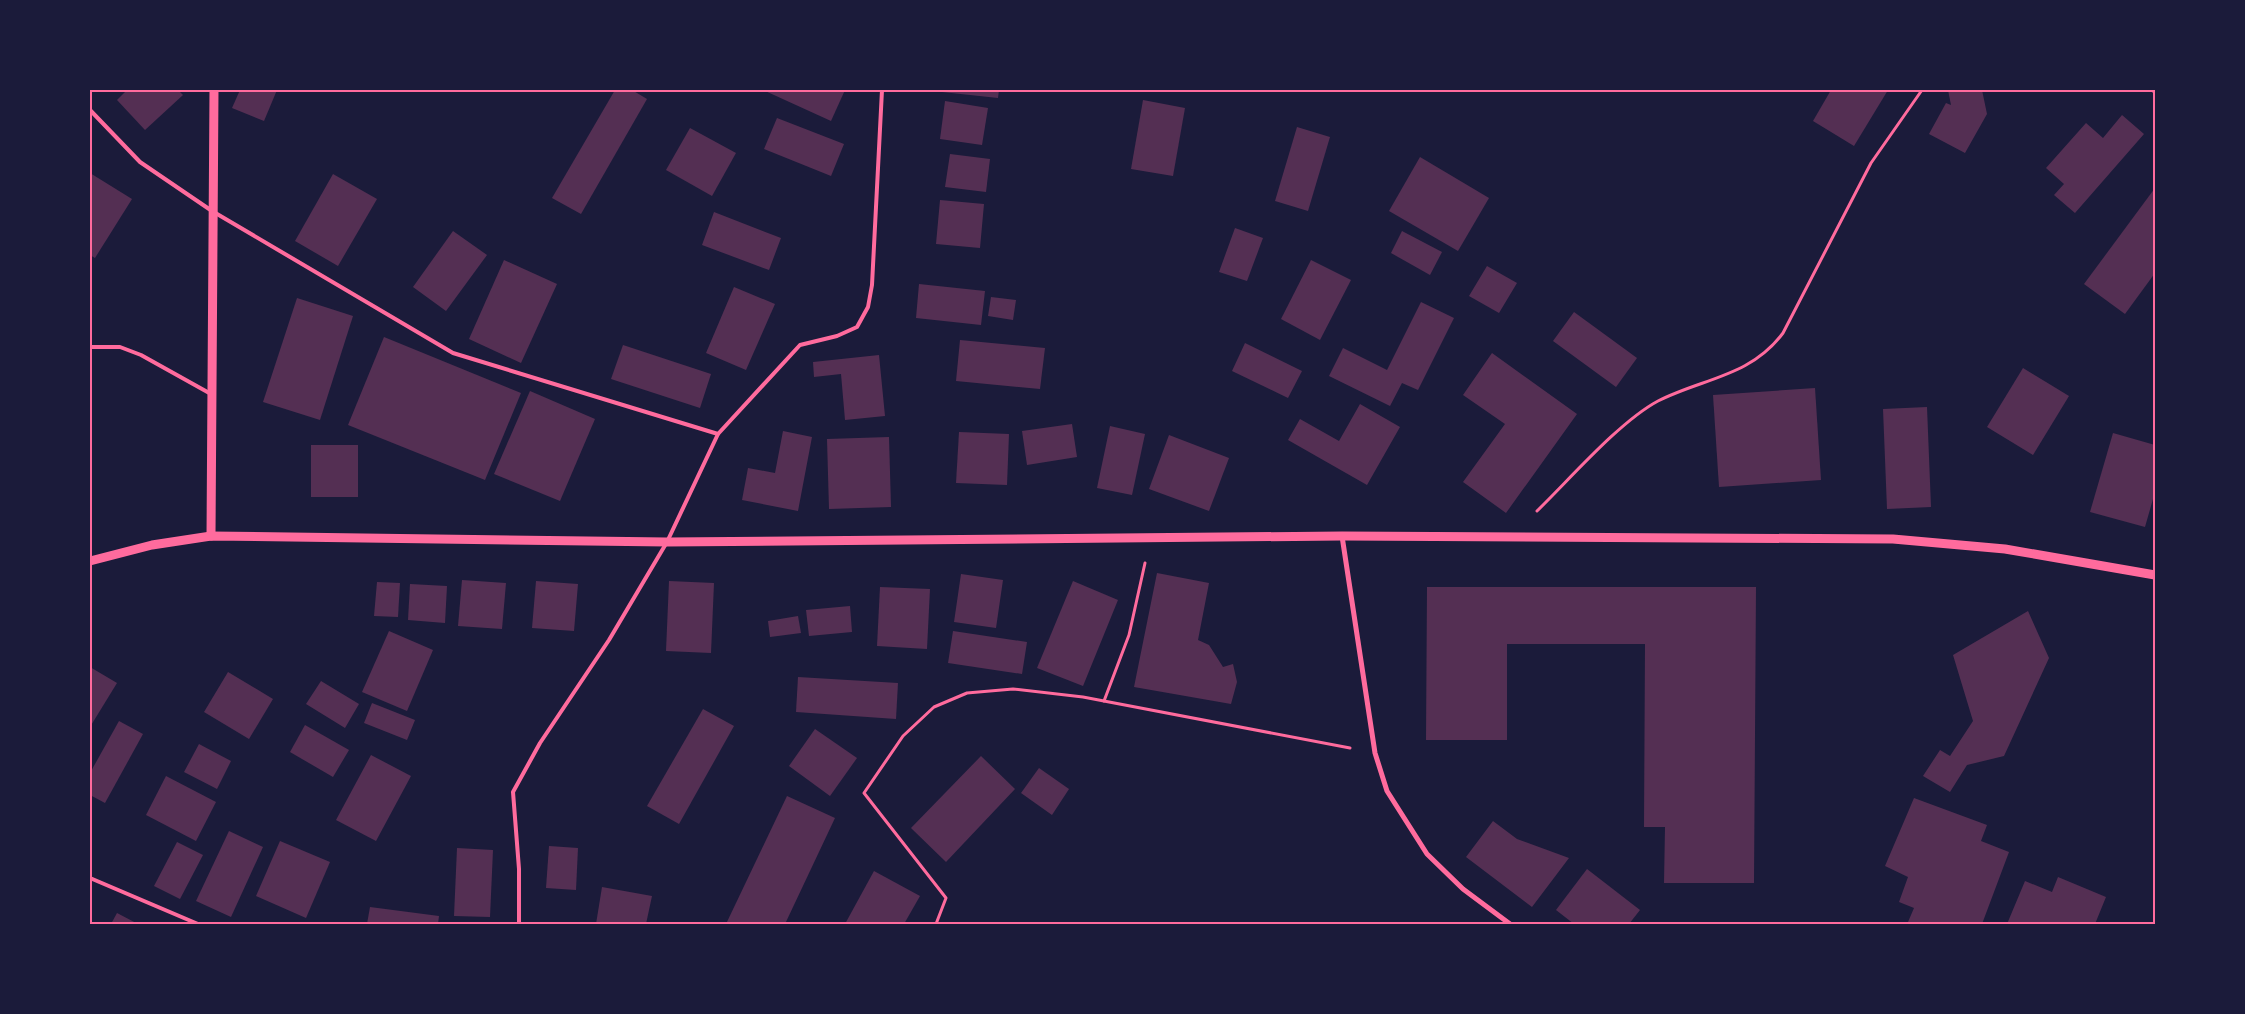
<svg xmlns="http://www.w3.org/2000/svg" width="2245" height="1014" viewBox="0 0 2245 1014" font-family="Quicksand,sans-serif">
  <rect width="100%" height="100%" fill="#1b1b3a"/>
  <g fill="#542f53">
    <polygon points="127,90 178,90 183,95 145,130 117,100"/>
    <polygon points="240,90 277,90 264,121 232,108"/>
    <polygon points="615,90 632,90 647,99 581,214 552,198"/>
    <polygon points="763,90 845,90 831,121"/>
    <polygon points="942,90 999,90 998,98 942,92"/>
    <polygon points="1831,90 1888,90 1854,146 1813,121"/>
    <polygon points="1948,90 1982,90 1987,114 1965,153 1929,134 1946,103 1951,105"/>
    <polygon points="1143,100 1185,108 1173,176 1131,169"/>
    <polygon points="945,101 988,108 982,145 940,139"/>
    <polygon points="2122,115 2144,134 2075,213 2054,195 2064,184 2046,168 2086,123 2103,138"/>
    <polygon points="777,118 844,144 831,176 764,149"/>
    <polygon points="1297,127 1330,137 1308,211 1275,201"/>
    <polygon points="690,128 736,153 712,196 666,170"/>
    <polygon points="950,154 990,159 986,192 945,187"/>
    <polygon points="1420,157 1489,198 1458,251 1389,211"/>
    <polygon points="90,173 132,199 95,258 90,255"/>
    <polygon points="333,174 377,199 338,266 295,241"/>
    <polygon points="2155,188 2155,273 2125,314 2084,284"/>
    <polygon points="940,200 984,204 980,248 936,244"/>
    <polygon points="714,212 781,238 769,270 702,245"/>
    <polygon points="1235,228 1263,238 1247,281 1219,272"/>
    <polygon points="453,231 487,255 446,311 413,287"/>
    <polygon points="1402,231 1442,252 1430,275 1391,253"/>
    <polygon points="504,260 557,284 521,363 469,339"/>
    <polygon points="1311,260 1351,280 1320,340 1281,319"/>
    <polygon points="1487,266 1517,283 1499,313 1469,296"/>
    <polygon points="919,284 985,291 981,325 916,318"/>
    <polygon points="734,287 775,304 746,370 706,353"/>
    <polygon points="991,297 1016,300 1013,320 988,316"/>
    <polygon points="297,298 353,316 320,420 263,402"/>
    <polygon points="1421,302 1454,318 1418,390 1402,383 1390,406 1329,376 1343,348 1387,370"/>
    <polygon points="1574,312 1637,358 1616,387 1553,341"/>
    <polygon points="384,337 521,393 485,480 348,425"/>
    <polygon points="960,340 1045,348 1040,389 956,381"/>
    <polygon points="1245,343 1302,371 1288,398 1232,371"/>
    <polygon points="623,345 711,374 700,408 611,379"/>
    <polygon points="1492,353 1577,414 1506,513 1463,482 1505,424 1463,395"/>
    <polygon points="879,355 885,416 845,420 841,374 814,377 813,362"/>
    <polygon points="2023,368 2069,396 2033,455 1987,427"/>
    <polygon points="1815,388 1821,480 1719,487 1713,395"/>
    <polygon points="530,391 595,419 560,501 494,474"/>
    <polygon points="1360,404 1400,427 1367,485 1288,440 1300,419 1339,441"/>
    <polygon points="1927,407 1931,507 1887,509 1883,409"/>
    <polygon points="1072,424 1077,457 1027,465 1022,431"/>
    <polygon points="1110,426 1145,434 1132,495 1097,488"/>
    <polygon points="783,431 812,437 798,511 742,500 748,468 775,473"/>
    <polygon points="959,432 1009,434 1007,485 956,483"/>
    <polygon points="2113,433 2155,445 2155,492 2145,527 2090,512"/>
    <polygon points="1169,435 1229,458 1209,511 1149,489"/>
    <polygon points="889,437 891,507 829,509 827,439"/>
    <rect x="311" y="445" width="47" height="52"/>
    <polygon points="1157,573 1209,583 1198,640 1209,645 1223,667 1233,664 1237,682 1231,704 1134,687"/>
    <polygon points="961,574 1003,580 996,628 954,622"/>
    <polygon points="462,580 506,583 502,629 458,626"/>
    <polygon points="536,581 578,584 574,631 532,628"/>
    <polygon points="669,581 714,583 711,653 666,651"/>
    <polygon points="1073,581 1118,600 1083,686 1037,668"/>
    <polygon points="377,582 400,583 398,617 374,616"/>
    <polygon points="410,584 447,586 445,623 408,620"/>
    <polygon points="880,587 930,589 927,649 877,646"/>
    <polygon points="1427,587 1756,587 1754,883 1664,883 1665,827 1644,827 1645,644 1507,644 1507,740 1426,740"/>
    <polygon points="850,606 852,632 809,636 806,610"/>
    <polygon points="2028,611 2049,658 2004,756 1967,765 1950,792 1923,776 1940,750 1950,756 1973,721 1953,655"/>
    <polygon points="798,616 801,633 770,637 768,621"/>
    <polygon points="389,631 433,650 407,711 362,692"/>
    <polygon points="953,631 1027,642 1022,674 948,663"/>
    <polygon points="90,667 117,683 90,727"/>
    <polygon points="228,672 273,699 249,739 204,712"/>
    <polygon points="798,677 898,683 896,719 796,712"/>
    <polygon points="321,681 359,704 345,728 306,704"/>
    <polygon points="372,703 415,720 407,740 364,723"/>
    <polygon points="703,709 734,726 679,824 647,806"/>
    <polygon points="119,721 143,734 105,803 90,795 90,773"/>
    <polygon points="305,725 349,750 333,777 290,752"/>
    <polygon points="815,729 857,758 830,796 789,766"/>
    <polygon points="199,744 231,761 217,789 184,772"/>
    <polygon points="371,755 411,776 376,841 336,820"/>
    <polygon points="981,756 1015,789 946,862 911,828"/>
    <polygon points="1039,768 1069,789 1052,815 1021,793"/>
    <polygon points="166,776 216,802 196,841 146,815"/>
    <polygon points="787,796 835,818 785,924 726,924"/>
    <polygon points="1914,798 1987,825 1981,841 2009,852 1982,924 1910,924 1908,922 1914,908 1899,902 1908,877 1885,866"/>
    <polygon points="1493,821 1517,839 1569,858 1532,907 1466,857"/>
    <polygon points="229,831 263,847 231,917 196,901"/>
    <polygon points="280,841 330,862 306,918 256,896"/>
    <polygon points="177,842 203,855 180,899 154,886"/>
    <polygon points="549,846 578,848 576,890 546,888"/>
    <polygon points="457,848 493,850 490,917 454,916"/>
    <polygon points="1587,869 1640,910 1629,924 1574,924 1556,910"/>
    <polygon points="874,871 920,896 904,924 845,924"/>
    <polygon points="2058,877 2106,897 2095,924 2007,924 2025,881 2052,892"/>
    <polygon points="602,887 652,896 646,924 596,924"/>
    <polygon points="370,907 439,916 438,924 367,924"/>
    <polygon points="117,913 138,924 111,924"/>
  </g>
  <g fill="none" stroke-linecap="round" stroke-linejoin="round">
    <g stroke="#ff6b9d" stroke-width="3">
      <path d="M 1537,511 C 1570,479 1619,422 1658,401 C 1703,378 1750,377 1783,333 L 1871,163 L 1922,90"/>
      <polyline points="1104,701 1129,635 1145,563"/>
      <polyline points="936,924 946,898 864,793 903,736 934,707 967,693 1013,689 1083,697 1350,748"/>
    </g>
    <g stroke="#ff6b9d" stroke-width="4">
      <polyline points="2153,90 2155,92"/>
      <polyline points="90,110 140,162 212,211 453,353 718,434"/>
      <polyline points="90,347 120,347 141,355 211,394"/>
      <polyline points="90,878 198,924"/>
      <polyline points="519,924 519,869 513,792 540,743 609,640 667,542 718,434 800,345 837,336 857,327 868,307 872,285 882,90"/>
    </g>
    <polyline stroke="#ff6b9d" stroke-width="5" points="1342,536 1375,753 1387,791 1427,854 1463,889 1510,924"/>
    <g stroke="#ff6b9d" stroke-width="9">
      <polyline points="211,536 214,90"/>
      <polyline points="90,561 152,545 211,536 667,542 1342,536 1893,539 2005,549 2155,575"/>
    </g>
  </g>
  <rect width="2245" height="1014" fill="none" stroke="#1b1b3a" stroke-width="182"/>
  <rect x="91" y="91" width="2063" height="832" fill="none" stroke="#ff6b9d" stroke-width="2"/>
</svg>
